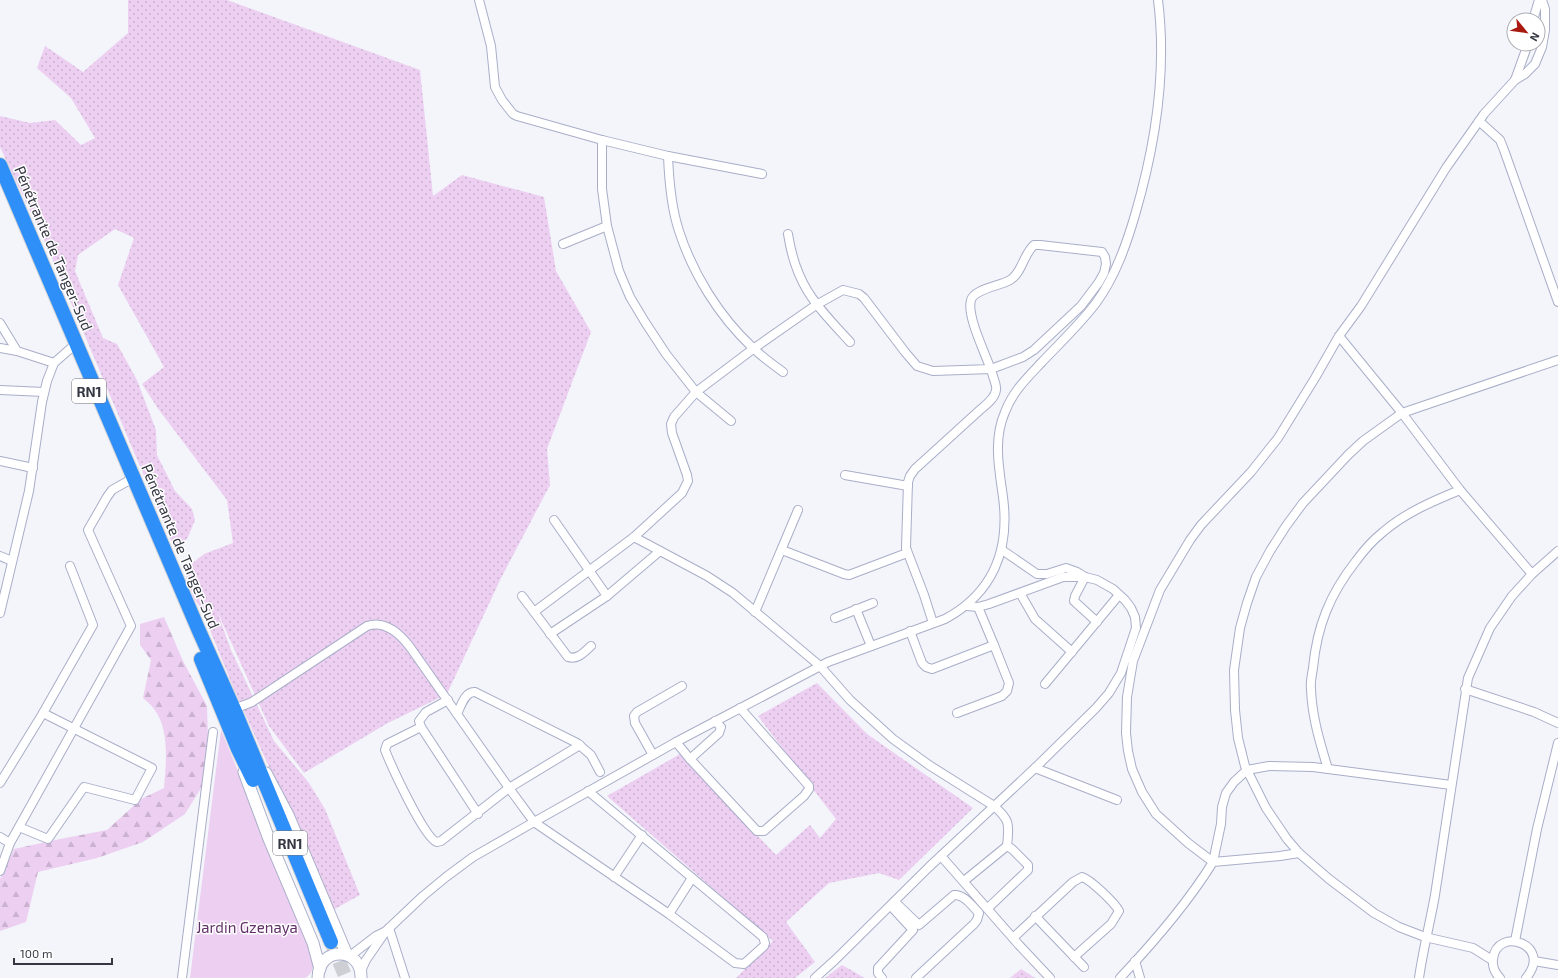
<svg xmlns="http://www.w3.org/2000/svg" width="1558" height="978" viewBox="0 0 1558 978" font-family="'Exo 2',sans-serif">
  <defs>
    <pattern id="grass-dots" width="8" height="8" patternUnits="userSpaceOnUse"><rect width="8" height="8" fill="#edcff2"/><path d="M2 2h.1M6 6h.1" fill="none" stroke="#ccb2d1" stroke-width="1.8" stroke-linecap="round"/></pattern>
    <pattern id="forest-firs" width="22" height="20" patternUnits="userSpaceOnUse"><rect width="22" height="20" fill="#edcff2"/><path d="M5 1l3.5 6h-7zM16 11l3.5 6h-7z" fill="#ccb2d1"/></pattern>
  </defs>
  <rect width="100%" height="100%" fill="#f3f5fa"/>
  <g fill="url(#grass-dots)">
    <polygon points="128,0 227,0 420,70 433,196 462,175 544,197 556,271 591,332 547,449 550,485 501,578 447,694 386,724 304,773 269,726 217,611 231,650 274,741 309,783 325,809 360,895 333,910 234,689 201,608 194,599 184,570 204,554 233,543 227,500 159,410 142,384 164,367 118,285 134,238 115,229 78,255 75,271 103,338 117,344 137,380 156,430 157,455 175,491 192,509 195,520 188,537 176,552 50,253 0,147 0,116 30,123 55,120 81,145 95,138 71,98 37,68 45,46 83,72 128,33"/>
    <polygon points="817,683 867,734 973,808 899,880 879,873 829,883 786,922 815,962 795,978 736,978 773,941 607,796 680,754 776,855 810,825 820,838 836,819 819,797 758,716"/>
    <polygon points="842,965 865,978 825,978"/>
    <polygon points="1021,969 1035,978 1010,978"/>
  </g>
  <path fill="url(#forest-firs)" d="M 164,617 L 183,661 L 207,706 L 208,739 L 211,772 L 185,814 L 143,842 L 97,858 L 38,872 L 26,922 L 0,931 L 0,879 L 14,849 L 65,838 L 107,830 L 141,799 L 164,788 C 166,763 170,730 154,709 C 151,705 147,701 143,698 L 151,660 L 140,645 L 140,624 Z"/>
  <path fill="#edcff2" d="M 221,730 L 315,958 C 314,965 312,975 305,978 L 190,978 Z"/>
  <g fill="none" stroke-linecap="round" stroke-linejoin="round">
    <polyline stroke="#cdcfd5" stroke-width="14" stroke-dasharray="14 7" stroke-linecap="butt" points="331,942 346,978"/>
    <defs>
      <g id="street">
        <polyline points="479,0 491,46 495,87 502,100 513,114 517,116 602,140 668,156 762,174"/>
        <polyline points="1533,20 1539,0"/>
        <polyline points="1515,80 1528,44"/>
        <polyline points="1479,121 1500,140 1504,150 1558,302"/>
        <polyline points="602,140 602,189 607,226 619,271 630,297 645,322 666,354 696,392 731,421"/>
        <path d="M 668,156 C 669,181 671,207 679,231 C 693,274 719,316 752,347 C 761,356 772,364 783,372"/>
        <path d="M 788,234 C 796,286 816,305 850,342"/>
        <polyline points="563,244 607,226"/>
        <polyline points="0,323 17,351 54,363"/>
        <polyline points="1339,336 1402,413 1460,490 1532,574"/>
        <polyline points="0,348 17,351"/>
        <polyline points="0,390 44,392"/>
        <polyline points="0,461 33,468"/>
        <polyline points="845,475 908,486"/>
        <polyline points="554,520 607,596"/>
        <path d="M 634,537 L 707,576 L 733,593 L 820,666 L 850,700 L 893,739 L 929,765 L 994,806 C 1011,821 1009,825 1007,846"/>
        <polyline points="782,550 844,574 849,575 907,553"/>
        <polyline points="1002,550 1037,574 1047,574 1066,568 1077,572 1085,577 1075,596 1074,601 1097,622"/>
        <polyline points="0,556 12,561"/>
        <polyline points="1020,593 1035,619 1072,652"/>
        <path d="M 522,596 L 568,657 C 578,660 584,652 591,646"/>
        <polyline points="856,609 871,646"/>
        <path d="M 534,612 L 634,537 L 682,493 L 688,481 L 687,475 L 672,433 L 671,424 L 674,417 L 696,392 L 753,349 L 816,305 L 843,290 L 859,294 L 864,298 L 905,352 L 917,366 L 933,371 L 991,369 L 1023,357 L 1034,350 L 1081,306 L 1099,282 L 1104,273 L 1106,264 L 1105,257 L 1102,252 L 1040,245 L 1034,245 C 1023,255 1022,273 1010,280 C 1000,286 974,289 971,300 C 966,317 988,358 993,376 C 994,380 997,386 996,390 C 995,398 987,404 981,409 L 915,469 L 910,476 L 908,482 L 906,548 L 924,595 L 933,623"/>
        <polyline points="755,612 798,510"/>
        <polyline points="0,613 29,491 42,402 47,381 54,363 71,348"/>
        <polyline points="835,618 873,603"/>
        <polyline points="910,631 922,663 926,667 932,669 994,645 978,607"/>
        <polyline points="550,634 607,596 660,551"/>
        <polyline points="1045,684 1119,595"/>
        <polyline points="1465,689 1534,712 1558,723"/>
        <polyline points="448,700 426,712 419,721 421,727 478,814"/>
        <path d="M 234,709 L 252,702 L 367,626 C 385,620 400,634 410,647 L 509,788 L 534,822 L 669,914 L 735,963 L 744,964 L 764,946 L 765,943 L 763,937 L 588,791"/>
        <polyline points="957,713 1002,696 1007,691 1009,683 994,645"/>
        <path d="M 457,714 C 461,706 465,691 475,692 L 577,743 L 591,755 L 600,772"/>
        <path d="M 421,727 L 387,744 L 385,750 C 391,765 425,840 437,842 L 441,841 L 509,788 L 580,745"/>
        <polyline points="676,742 690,759 757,831 764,831 804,796 809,789 809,786 740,708"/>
        <polyline points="653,755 635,723 634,716 637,712 682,686"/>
        <polyline points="690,759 719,733 721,727 715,721"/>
        <polyline points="1035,768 1117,800"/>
        <path d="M 1328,769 C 1320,743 1312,717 1311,689 C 1310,682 1312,675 1313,668 C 1317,626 1330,594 1356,561 C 1364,550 1373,540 1383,532 C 1405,513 1433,501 1460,490"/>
        <polyline points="0,783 43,713 93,625 70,566"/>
        <polyline points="1451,785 1313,767 1269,766 1247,770 1234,782 1226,793 1222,807 1221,824 1213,862 1188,843 1156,814 1142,792 1132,769 1128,751 1126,733 1127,697 1133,661 1160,590 1190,540 1201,525 1251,472 1278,438 1315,378 1339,336 1361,306 1446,168 1484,114 1515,80 1525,74 1535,64 1542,47 1545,30 1545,9 1542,0"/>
        <polyline points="19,827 48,839 84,787 135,800 152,768 43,713"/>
        <polyline points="0,837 10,843 131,626 88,530 107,497 112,490 128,481"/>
        <polyline points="941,856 1019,945 1050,978"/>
        <polyline points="0,871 10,843"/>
        <polyline points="614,877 642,835"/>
        <polyline points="964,881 1007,846 1012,849 1028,865 1028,870 988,908"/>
        <path d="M 895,902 L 919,925 L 954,895 C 964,894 972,906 979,913 L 977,920 L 974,924 L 916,978"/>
        <polyline points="669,914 692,878"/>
        <polyline points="1035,916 1084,967"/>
        <polyline points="389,928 405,978"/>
        <path d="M 1013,938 L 1073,882 L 1082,877 C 1091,880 1115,903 1119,911 L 1111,924 L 1074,957"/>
        <polyline points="1515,941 1537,829 1558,743"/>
        <path d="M 350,956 L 376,936 L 386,931 L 423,896 L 446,877 L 473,857 L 534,822 L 676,742 L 828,662 L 945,619 C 993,593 1010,550 1003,497 C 999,468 993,439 1005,412 C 1013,391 1027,378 1042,362 C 1060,343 1080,324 1096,303 C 1115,277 1126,246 1135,215 C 1155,147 1167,71 1158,0"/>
        <polyline points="1492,960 1473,948 1425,937 1399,927 1374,913 1329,879 1299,853 1287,839 1266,808 1245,766 1238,738 1235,710 1234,670 1240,628 1247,603 1256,577 1270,551 1286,526 1303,503 1348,455 1363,441 1402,413 1558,360"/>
        <polyline points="1135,961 1140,978"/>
        <polyline points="1534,961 1558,965"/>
        <polyline points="361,971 366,960 386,931"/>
        <polyline points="182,978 213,732"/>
        <polyline points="815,978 835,960 929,867 1035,768 1096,708 1109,693 1121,673 1136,628 1135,617 1131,608 1125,600 1113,589 1097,580 1085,577 1063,577 989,604 978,607 967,606"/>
        <polyline points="882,978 878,973 878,968 913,930 891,906"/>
        <path d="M 1120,978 C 1154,942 1187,904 1213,862 L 1280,856 L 1299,853"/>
        <path d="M 1419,978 C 1423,950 1430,923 1435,895 L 1468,678 L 1490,628 L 1512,596 L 1532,574 L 1558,551"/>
        <path d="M 1500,978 C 1495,973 1492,967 1493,959 C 1497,925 1554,945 1526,978"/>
      </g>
      <g id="secondary">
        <polyline points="244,772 269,839 313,943 320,969"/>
        <polyline points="266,773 288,815 347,955"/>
        <path d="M 318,978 C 318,946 362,946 361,978"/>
      </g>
      <g id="highway">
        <polyline points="0,165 199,631 234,709 331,942"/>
        <polyline points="201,659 238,749 253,780"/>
      </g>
    </defs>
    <use href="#street" stroke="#a9aec8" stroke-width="10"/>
    <use href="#secondary" stroke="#a9aec8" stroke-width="13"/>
    <use href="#highway" stroke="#d3d3d5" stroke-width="16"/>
    <use href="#street" stroke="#fff" stroke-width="8"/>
    <use href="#secondary" stroke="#fff" stroke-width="11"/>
    <use href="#highway" stroke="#2f8ff9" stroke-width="14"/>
  </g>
  <g text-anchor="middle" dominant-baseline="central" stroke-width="3" stroke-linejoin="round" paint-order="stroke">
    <g fill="#fff" stroke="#72737b" stroke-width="1">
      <rect x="72" y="379" width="34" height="24" rx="3"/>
      <rect x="273" y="831" width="34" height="24" rx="3"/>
    </g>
    <g font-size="14" font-weight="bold" fill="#353742">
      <text x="89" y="391">RN1</text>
      <text x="290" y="843">RN1</text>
    </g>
    <g font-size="15" fill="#353742" stroke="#fff">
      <text transform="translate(54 248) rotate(67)">Pénétrante de Tanger-Sud</text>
      <text transform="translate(181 546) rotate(67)">Pénétrante de Tanger-Sud</text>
    </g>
    <g font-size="15" fill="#603067" stroke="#fff">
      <text x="247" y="927">Jardin Gzenaya</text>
    </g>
  </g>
  <g transform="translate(1526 32) rotate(119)"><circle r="19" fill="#ffffff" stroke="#aeafb3"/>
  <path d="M0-3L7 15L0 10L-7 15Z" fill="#aa190f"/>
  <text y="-6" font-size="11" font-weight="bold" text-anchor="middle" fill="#353742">N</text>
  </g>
  <path d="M14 958v6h98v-6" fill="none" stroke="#353742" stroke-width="2"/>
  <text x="20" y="958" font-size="12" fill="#353742" stroke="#ffffff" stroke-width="3" paint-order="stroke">100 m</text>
</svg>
